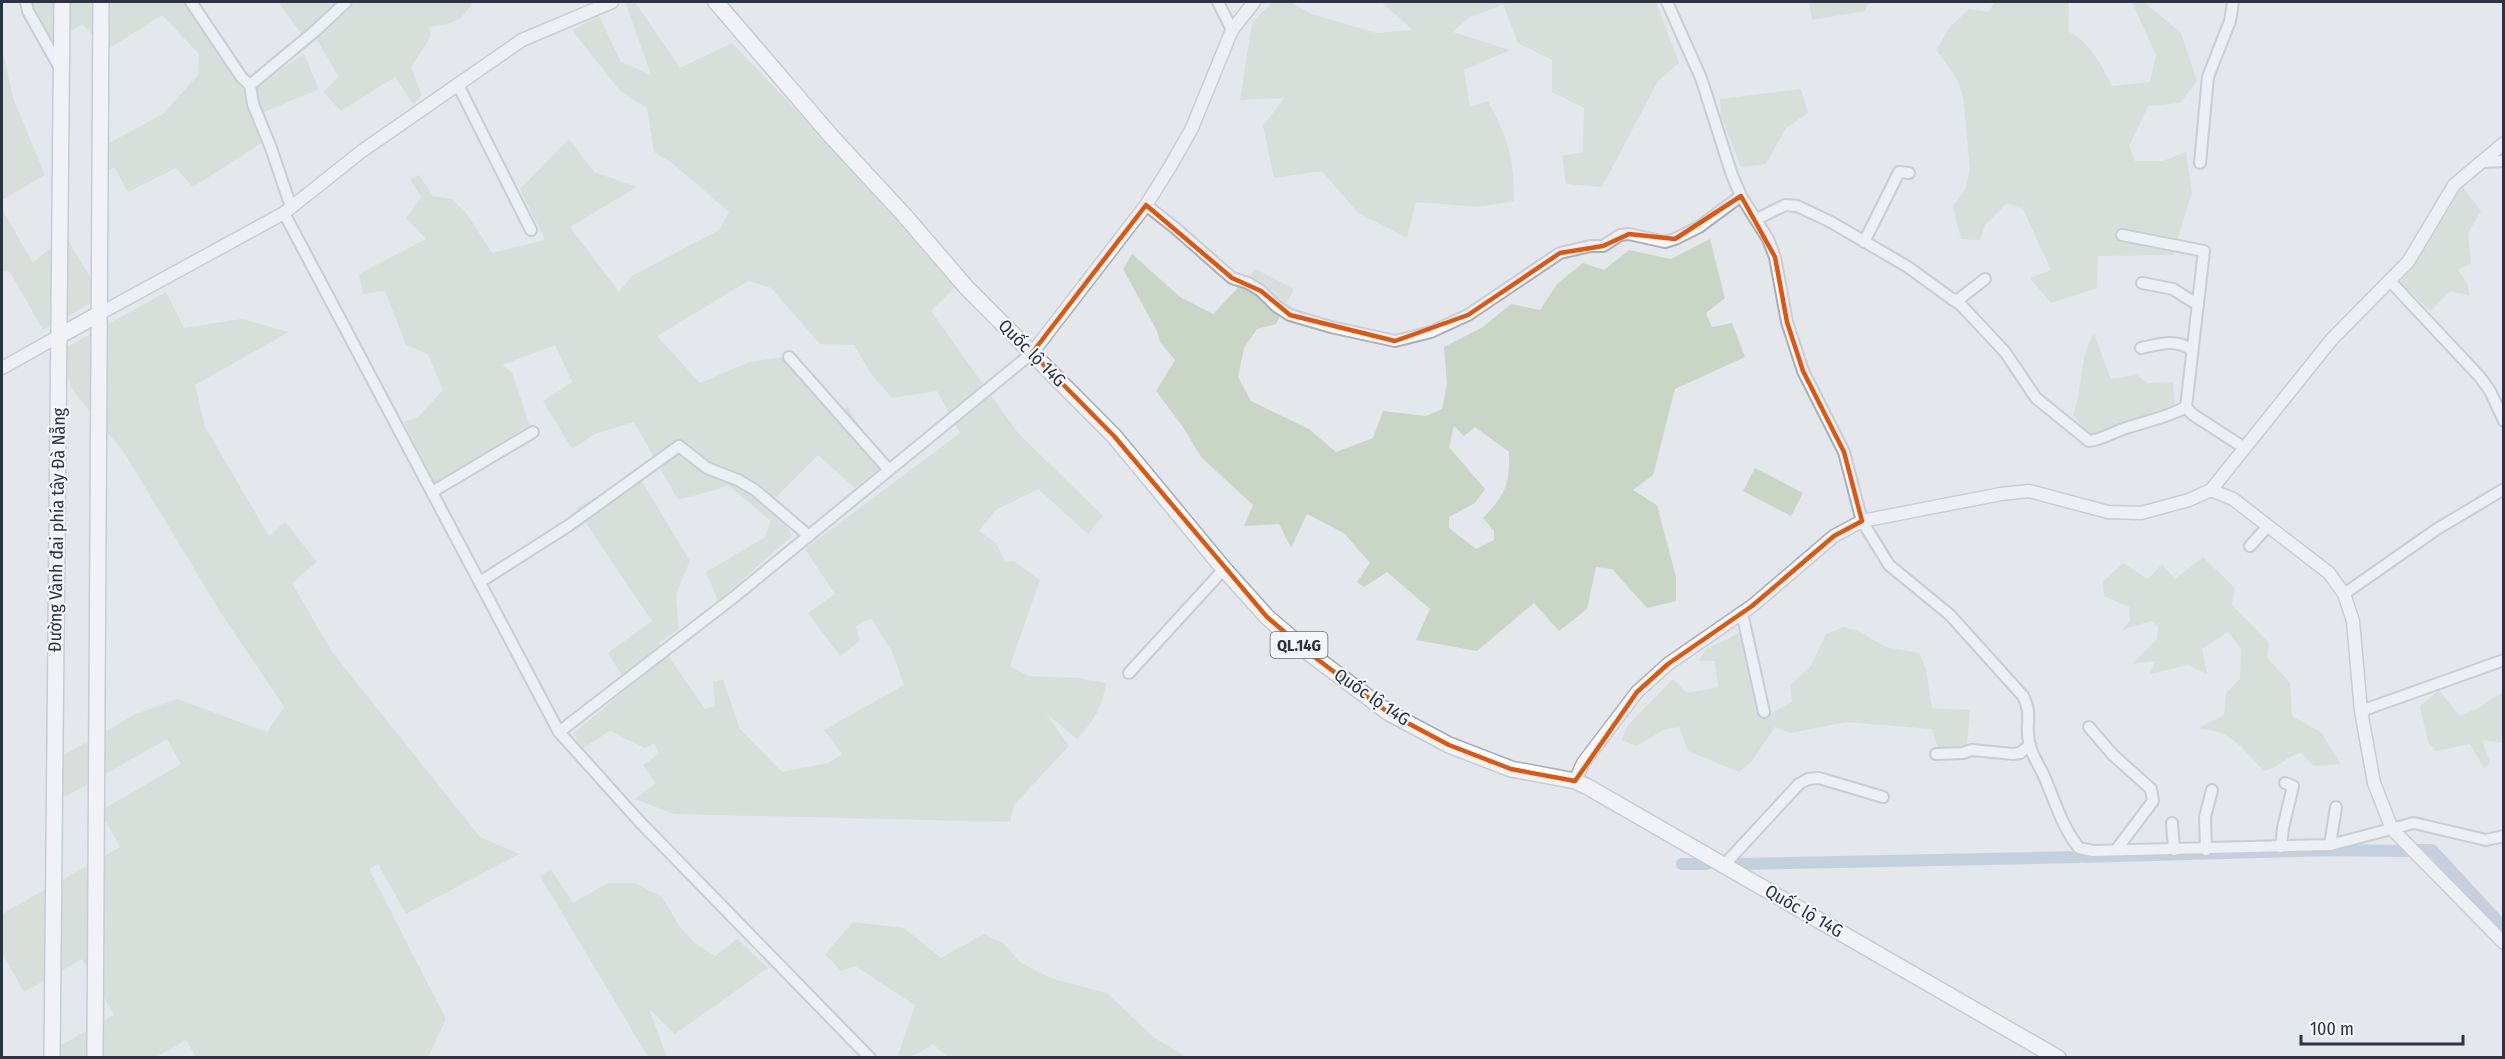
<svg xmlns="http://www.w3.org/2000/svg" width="2505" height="1059" viewBox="0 0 2505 1059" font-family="'Fira Sans Condensed',sans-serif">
  <rect width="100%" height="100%" fill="#e4e7ec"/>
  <g fill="#c9d6c5" fill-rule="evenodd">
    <polygon points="31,2 186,2 245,93 304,54 319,89 262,113 266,140 193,187 176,168 128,192 114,167 107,172 109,143 163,114 198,75 199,54 162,15 107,50 82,24 52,44"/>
    <polygon points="278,2 340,2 303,36"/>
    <polygon points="355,2 474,2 460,19 444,25 429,27 431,36 411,67 422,96 413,104 395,77 341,111 323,92 339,77 316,38"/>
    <path d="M 628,2 L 635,2 L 680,68 L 732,43 L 819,134 L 956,286 L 931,311 L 1018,433 L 1103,516 L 1088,534 L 1038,489 L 996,510 L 979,531 L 996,543 L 1005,562 L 1014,561 L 1040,580 L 1010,666 L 1028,676 L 1079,678 L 1106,683 C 1102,708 1094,721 1077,739 L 1046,713 L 1069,746 L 1014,805 L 1010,822 L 674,814 L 635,799 L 656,783 L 643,765 L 659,754 L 654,743 L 645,748 L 610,731 L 581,749 L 574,733 L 629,687 L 608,653 L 652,621 L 576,508 L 638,475 L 690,561 L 676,594 L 679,629 L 659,643 L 705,709 L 715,706 L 713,682 L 723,680 L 740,729 L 782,772 L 828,763 L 842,754 L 824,730 L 904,685 L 892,652 L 871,618 L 856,626 L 860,641 L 840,656 L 808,613 L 835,594 L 805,549 L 960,433 L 937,391 L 892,398 L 871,374 L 854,345 L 820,344 L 771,288 L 748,281 L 657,336 L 700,383 L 749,362 L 783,357 L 837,413 L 848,407 L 882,466 L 855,488 L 818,455 L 773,500 L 792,536 L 718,601 L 706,572 L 764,538 L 771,521 L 729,486 L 678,500 L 634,422 L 595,434 L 572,449 L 543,401 L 572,382 L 555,345 L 502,365 L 512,372 L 531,430 L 439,494 L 404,422 L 418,417 L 443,390 L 428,354 L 406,345 L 385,291 L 363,294 L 359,274 L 426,239 L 406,218 L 421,197 L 410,179 L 419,175 L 433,196 L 452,199 L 467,214 L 492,253 L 545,240 L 520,189 L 569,139 L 594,172 L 637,187 L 570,227 L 619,292 L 632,276 L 719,230 L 729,212 L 672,163 L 654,152 L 647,108 L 620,91 L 572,30 L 599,16 L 621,62 L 651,75 L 626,4 Z"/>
    <path d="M 1272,2 L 1291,2 L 1311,14 L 1376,33 L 1413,30 L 1381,2 L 1656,2 L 1679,63 L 1658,81 L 1602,187 L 1566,184 L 1562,156 L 1583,152 L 1584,108 L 1552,92 L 1552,60 L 1518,43 L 1503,5 L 1470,17 L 1453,32 L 1510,50 L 1464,70 L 1470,107 L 1488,101 C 1509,141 1514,156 1514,201 L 1478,207 L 1416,202 L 1407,238 L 1358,213 L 1322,171 L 1274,178 L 1263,126 L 1284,98 L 1240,100 L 1252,23 Z"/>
    <polygon points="1809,2 1873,2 1867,5 1865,11 1812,20"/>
    <path d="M 1995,2 L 2069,2 L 2068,31 C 2090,43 2102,65 2112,86 L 2150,82 L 2156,55 L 2132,2 L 2144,2 L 2181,33 L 2197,81 L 2180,103 L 2148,106 L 2129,146 L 2135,161 L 2163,161 L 2186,152 L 2192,192 L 2173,255 L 2098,256 L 2097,288 L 2051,303 L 2030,278 L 2051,270 L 2023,209 L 2007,203 L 1985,225 L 1980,240 L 1961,239 L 1953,206 L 1965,190 L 1970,170 L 1963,96 L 1956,77 L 1936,50 L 1950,27 L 1969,9 L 1988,12 Z"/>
    <polygon points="2,48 13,98 45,175 2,200"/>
    <polygon points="1801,89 1808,113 1786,128 1766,164 1741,167 1721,116 1720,99"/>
    <polygon points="2462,186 2481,211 2468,233 2471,263 2458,270 2467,283 2470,296 2450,291 2431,311 2400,283"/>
    <polygon points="2,209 33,263 65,235 102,297 43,330 10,272 2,271"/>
    <path d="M 1710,239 L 1725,298 L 1706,313 L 1712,327 L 1732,323 L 1745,357 L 1675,389 L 1653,475 L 1633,490 L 1657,505 L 1676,577 L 1676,601 L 1647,608 L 1612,569 L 1596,567 L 1587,609 L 1559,631 L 1534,603 L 1477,651 L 1416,640 L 1430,609 L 1387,572 L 1364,587 L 1357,582 L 1370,563 L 1344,533 L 1307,514 L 1291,548 L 1279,524 L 1244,526 L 1253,505 L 1201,457 L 1183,427 L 1156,391 L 1175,360 L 1160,342 L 1157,331 L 1123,269 L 1132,254 L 1180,297 L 1213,314 L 1256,269 L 1294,289 L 1276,324 L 1257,329 L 1244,348 L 1238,377 L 1251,401 L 1309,429 L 1336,452 L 1373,438 L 1383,411 L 1426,416 L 1442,409 L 1447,384 L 1444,347 L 1483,327 L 1511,304 L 1540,310 L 1557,284 L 1583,263 L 1604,270 L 1629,250 L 1671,259 ZM 1454,426 L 1464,436 L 1475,427 L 1509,452 C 1510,485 1505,495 1483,518 L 1494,531 L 1494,540 L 1476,549 L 1449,528 L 1449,517 L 1475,503 L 1485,489 L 1449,447 Z"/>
    <polygon points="166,292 184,328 242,319 289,332 195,385 205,427 269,536 285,522 317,562 292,583 332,652 480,837 519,854 406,914 378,864 369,869 446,1019 428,1057 196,1057 186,1040 156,1057 61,1057 56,1048 114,1015 82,959 24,992 2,953 2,914 120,847 100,811 181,764 167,739 65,797 46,765 136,714 177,699 267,732 284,707 219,610 125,454 72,389 58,352"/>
    <path d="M 2094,334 L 2111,379 L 2137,375 L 2148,383 L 2173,382 L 2175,404 L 2096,434 L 2089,434 L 2073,415 C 2084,386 2078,359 2094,334 Z"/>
    <polygon points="1755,468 1803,493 1791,516 1743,491"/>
    <path d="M 2203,557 L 2235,588 L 2232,605 L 2269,643 L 2267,657 L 2290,683 L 2292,716 L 2321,732 L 2341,764 L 2314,766 L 2301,753 C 2287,756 2278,768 2264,771 C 2252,759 2238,740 2221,733 C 2215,730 2206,730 2198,728 L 2224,715 L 2226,693 L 2240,679 L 2241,649 L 2228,632 L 2202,649 L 2207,674 L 2188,665 L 2150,674 L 2155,661 L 2132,664 L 2157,639 L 2158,626 L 2151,621 L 2122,630 L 2130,621 L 2129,607 L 2104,596 L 2103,582 L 2123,563 L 2148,579 L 2162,564 L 2175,579 Z"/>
    <polygon points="1843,627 1858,631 1886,647 1919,653 1926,669 1932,708 1970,710 1967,745 1938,749 1932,729 1846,722 1791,733 1775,727 1752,761 1739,772 1688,751 1679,727 1664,730 1636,746 1622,740 1627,726 1673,679 1687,693 1718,687 1715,661 1699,661 1705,650 1739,633 1761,719 1792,702 1790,685 1811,666 1826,634"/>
    <polygon points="2439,690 2460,716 2478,708 2503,692 2503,743 2482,740 2490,762 2484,769 2470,744 2436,751 2428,742 2420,706"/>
    <polygon points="551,869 573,903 608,883 635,883 662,897 680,927 696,944 715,956 737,939 768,968 675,1034 649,1009 667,1057 648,1057 540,876"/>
    <path d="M 853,922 L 904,928 L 941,958 L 984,934 L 1004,944 L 1020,962 L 1050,978 L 1107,993 L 1153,1037 L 1187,1057 L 948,1057 L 933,1044 C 921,1052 912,1059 898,1055 L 915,1005 L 855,966 L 841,971 L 825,954 Z"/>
  </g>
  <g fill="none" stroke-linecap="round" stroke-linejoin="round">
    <g stroke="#9fb4cc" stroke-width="12">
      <polyline points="2419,850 2432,850 2504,928"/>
      <polyline points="2084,857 2334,850 2407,851"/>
      <polyline points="1682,864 1707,864"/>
      <polyline points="1740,864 2079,857"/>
    </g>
    <defs>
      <g id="minor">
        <polyline points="26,2 28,11 61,70"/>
        <polyline points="191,2 242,78 250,85 315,31 346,2"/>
        <polyline points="1218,2 1232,30"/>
        <path d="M 1667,2 L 1701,78 L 1732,175 L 1741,196 L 1768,239 L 1775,257 L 1787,322 L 1803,371 L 1844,452 L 1862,521 L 1889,565 L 1950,615 L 2023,696 C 2033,716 2025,722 2029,742 C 2031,754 2039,765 2044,776 C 2055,801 2062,827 2079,848 L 2093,851 L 2330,845 L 2414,823 L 2486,840 L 2504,836"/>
        <polyline points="250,85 253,104 271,148 291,207"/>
        <polyline points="458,85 531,230"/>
        <polyline points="2481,162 2504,161"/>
        <polyline points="2200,163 2208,77 2230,21 2233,2"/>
        <polyline points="1146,205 1174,227 1232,278 1248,283 1261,291 1276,306 1290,315 1331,327 1395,341 1431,332 1468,315 1560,253 1590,246 1603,246 1620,235 1629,234 1665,242 1675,239 1699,227 1741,196"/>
        <polyline points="284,213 559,732 639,821 870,1058"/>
        <polyline points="1757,219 1785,205 1797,206 1831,222 1908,267 1952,299 1958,300 1985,279"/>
        <polyline points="2122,235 2204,251 2186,407 2192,414 2243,447"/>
        <polyline points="1864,242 1899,172 1909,173"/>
        <polyline points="2389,280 2480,377 2490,391 2504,421"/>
        <polyline points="2142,283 2173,289 2198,305"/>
        <path d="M 1952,299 L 1961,305 L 2005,352 L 2036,398 L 2089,441 C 2102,440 2113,432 2126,428 C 2147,421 2166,418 2186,407"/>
        <path d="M 2141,348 C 2159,344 2176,338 2192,350"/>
        <polyline points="789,357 889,470"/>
        <polyline points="432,492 533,432"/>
        <polyline points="2250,546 2268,526"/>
        <polyline points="480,582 568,526 679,446 707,468 738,480 755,490 809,536"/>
        <polyline points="2344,594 2437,529 2504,489"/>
        <polyline points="1742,613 1764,712"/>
        <polyline points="1129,673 1224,569"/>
        <polyline points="2361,711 2504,660"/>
        <polyline points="2089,727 2113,755 2151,789 2153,801 2116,850"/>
        <polyline points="559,732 734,597 1032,353"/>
        <polyline points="1936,754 1963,753 1972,750 2013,754 2020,753 2030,745"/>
        <polyline points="2172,823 2174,850"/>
        <polyline points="2330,845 2336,807"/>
        <polyline points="2281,847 2283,828 2293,786 2285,783"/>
        <polyline points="2206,850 2205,817 2212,790"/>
        <polyline points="1725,864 1799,784 1808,779 1819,778 1883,797"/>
      </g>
      <g id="tertiary">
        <polyline points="99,314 284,213 362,151 522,40 612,2"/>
        <polyline points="1032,353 1146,205 1170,167 1192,128 1232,30 1254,2"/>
        <polyline points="2,368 59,336"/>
        <polyline points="2211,490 2332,339 2408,262 2454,185 2504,143"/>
        <polyline points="1575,781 1583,763 1637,692 1668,664 1752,606 1834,536 1862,521 2001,494 2029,491 2108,512 2141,513 2189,500 2211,490 2233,499 2329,573 2344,594 2353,621 2361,711 2374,783 2392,829 2504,943"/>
      </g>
      <g id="primary">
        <polyline points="716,2 831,136 905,216 966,287 1114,436 1224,569 1267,617 1309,653 1389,713 1449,745 1511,769 1575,781 1588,787 2058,1058"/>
        <polyline points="59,336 99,314"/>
        <polyline points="52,1058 62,2"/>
        <polyline points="95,1058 101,2"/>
      </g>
    </defs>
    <use href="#minor" stroke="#a9aeb7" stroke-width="14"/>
    <use href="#tertiary" stroke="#a9aeb7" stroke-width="15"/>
    <use href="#primary" stroke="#a3abb8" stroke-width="18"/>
    <use href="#minor" stroke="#f7f8fa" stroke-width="10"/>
    <use href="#tertiary" stroke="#f7f8fa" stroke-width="12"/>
    <use href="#primary" stroke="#fff" stroke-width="15"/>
  </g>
  <path d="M0 0H2505V1059H0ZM 1741,196 L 1775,257 L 1787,322 L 1803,371 L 1844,452 L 1862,521 L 1834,536 L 1752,606 L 1668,664 L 1637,692 L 1575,781 L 1511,769 L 1449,745 L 1389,713 L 1309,653 L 1267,617 L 1114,436 L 1032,353 L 1146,205 L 1232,278 L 1261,291 L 1290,315 L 1395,341 L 1468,315 L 1560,253 L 1603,246 L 1629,234 L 1675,239 Z" fill="#e4e7ec" fill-opacity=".55" fill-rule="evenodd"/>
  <path fill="none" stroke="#df570f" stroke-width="4.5" stroke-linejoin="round" d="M 1741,196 L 1775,257 L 1787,322 L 1803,371 L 1844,452 L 1862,521 L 1834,536 L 1752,606 L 1668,664 L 1637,692 L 1575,781 L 1511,769 L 1449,745 L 1389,713 L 1309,653 L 1267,617 L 1114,436 L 1032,353 L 1146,205 L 1232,278 L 1261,291 L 1290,315 L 1395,341 L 1468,315 L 1560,253 L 1603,246 L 1629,234 L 1675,239 Z"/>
  <g text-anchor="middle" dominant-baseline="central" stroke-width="4.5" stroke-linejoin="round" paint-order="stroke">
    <rect fill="#f4f6f9" stroke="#676e7b" stroke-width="1.5" x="1270.5" y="632" width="57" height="26" rx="4.5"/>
    <g font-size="16" font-weight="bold" fill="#2b3445">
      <text x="1299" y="645">QL.14G</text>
    </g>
    <g font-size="18" fill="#2b3445" stroke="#f4f6f9">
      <text transform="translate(1032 353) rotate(45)">Quốc lộ 14G</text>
      <text transform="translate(57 530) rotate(-89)">Đường Vành đai phía tây Đà Nẵng</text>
      <text transform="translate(1372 697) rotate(34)">Quốc lộ 14G</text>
      <text transform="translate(1804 911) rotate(30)">Quốc lộ 14G</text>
    </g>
  </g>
  <rect width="2505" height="1059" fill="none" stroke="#2b3445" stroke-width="6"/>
  <path d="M2301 1035v9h162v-9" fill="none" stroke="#2b3445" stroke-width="3"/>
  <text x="2310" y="1035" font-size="18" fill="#2b3445" stroke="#f4f6f9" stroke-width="4.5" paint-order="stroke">100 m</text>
</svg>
